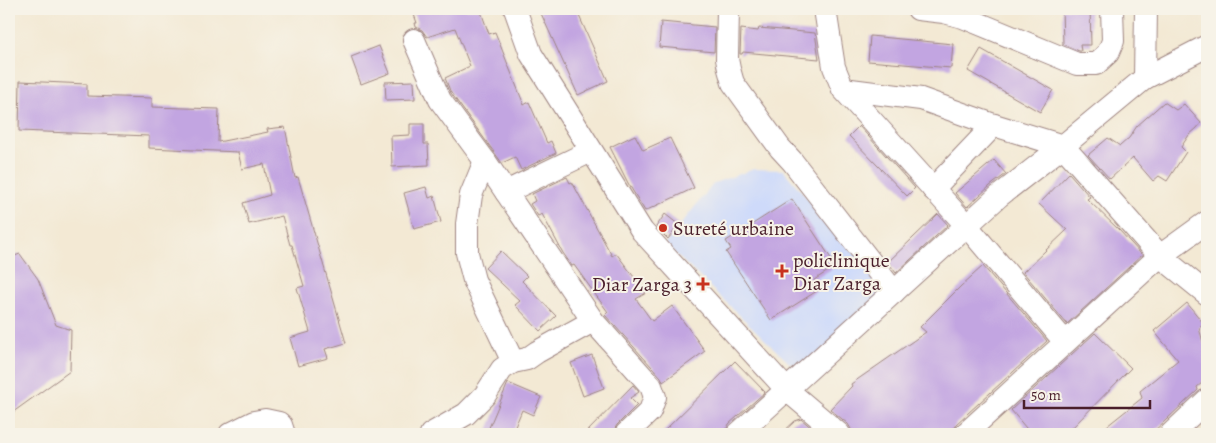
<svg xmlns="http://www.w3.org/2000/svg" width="1216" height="443" viewBox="0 0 1216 443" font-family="Alegreya,serif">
  <rect width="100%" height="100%" fill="#f7f3e8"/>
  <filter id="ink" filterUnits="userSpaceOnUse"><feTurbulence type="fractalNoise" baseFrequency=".02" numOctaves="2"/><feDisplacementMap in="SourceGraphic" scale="10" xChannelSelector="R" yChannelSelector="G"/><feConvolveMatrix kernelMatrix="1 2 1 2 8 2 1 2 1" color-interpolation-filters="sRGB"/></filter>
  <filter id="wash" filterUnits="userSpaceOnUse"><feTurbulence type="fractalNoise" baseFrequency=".0096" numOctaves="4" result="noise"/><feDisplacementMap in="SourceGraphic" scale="20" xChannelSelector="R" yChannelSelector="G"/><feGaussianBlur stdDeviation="1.12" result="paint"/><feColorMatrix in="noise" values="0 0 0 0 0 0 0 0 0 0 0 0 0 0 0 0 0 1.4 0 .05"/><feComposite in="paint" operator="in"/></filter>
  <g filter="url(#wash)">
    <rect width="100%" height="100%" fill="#f3e9d4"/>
    <polygon fill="#cedafa" points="754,169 783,170 894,298 804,377 665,244 714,183"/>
    <g id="blocks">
      <g fill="#c2a5e1">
        <polygon points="412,9 480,9 489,34 495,32 524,105 529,102 547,143 551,141 556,153 521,170 515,157 502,163 451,93 445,78 470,66 455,28 427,37 422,30 416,27 415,23 417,23"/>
        <polygon points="539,9 576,9 608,81 578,95"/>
        <polygon points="1062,9 1090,9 1091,45 1080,45 1081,51 1079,51 1063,44"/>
        <polygon points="661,22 715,27 714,52 659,47"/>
        <polygon points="759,28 815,33 819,59 743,52 742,54 740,54 741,29 758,31"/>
        <polygon points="870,36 953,44 951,68 868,61"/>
        <polygon points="379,46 390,73 361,84 351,57"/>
        <polygon points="981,49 1053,90 1040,112 968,71"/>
        <polygon points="20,81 87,84 87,96 152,98 152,107 219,109 218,142 268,132 267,129 285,127 295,178 298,177 346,343 325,349 328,358 298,366 290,338 310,332 297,288 304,286 292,245 290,245 282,216 249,224 243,203 270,195 264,164 242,169 238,152 149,148 149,136 19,131"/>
        <polygon points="414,81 415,99 386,100 385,82"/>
        <polygon points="1164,102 1176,110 1184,104 1201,123 1197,128 1189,135 1181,147 1186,152 1167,181 1159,176 1153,181 1133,158 1110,179 1088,155 1108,138 1120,146 1129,138 1137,126"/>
        <polygon points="410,124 424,124 424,144 428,144 429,165 392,167 391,136 410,135"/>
        <polygon points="859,126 915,188 907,196 849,136"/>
        <polygon points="635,135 643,150 670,138 694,188 645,211 628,183 610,147"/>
        <polygon points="994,160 1006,174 990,186 967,207 955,193"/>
        <polygon points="1069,173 1090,197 1087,199 1119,230 1142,255 1067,324 1023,272 1067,230 1039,204"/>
        <polygon points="567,177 570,183 572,182 612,256 616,253 646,293 636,299 652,321 672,306 705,351 663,382 661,377 605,315 608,312 574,265 572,266 563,253 542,214 538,216 530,204 535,201 532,194"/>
        <polygon points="426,187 429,198 434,196 441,222 414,229 404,193"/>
        <polygon points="792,199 836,266 814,280 820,289 771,320 726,252 731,249 726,241"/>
        <polygon points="665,214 679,225 668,239 656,227"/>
        <polygon points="938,214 948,225 896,273 888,262"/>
        <polygon points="501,251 527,276 522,281 556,316 540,331 515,305 520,301 485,268"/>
        <polygon points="20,254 38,279 56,325 71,330 70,371 9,415 9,258"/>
        <polygon points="983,266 1047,341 956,424 953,430 952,434 852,434 851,429 848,424 830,409 852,386 851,384 926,332 920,327 961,286"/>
        <polygon points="1187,303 1204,324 1199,328 1203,342 1207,347 1207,379 1197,387 1198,390 1151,434 1097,434 1142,398 1140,391 1178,360 1154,331"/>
        <polygon points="1095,333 1131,368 1066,434 1031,434 1011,410"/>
        <polygon points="592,355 604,388 583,396 571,363"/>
        <polygon points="735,361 765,392 729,424 726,430 725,434 661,434"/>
        <polygon points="508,383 541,397 533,415 522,410 512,434 497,434 488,430"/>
        <polygon points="633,385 639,392 630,398 637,405 617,425 614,430 613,434 585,434"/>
        <polygon points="801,419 819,434 781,434 795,421"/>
      </g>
    </g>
  </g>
  <g filter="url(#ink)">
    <use href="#blocks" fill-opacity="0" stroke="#9e8480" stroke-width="1"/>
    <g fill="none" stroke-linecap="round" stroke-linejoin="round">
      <defs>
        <g id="minor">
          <polyline points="515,9 531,54 642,231 787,390 839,434"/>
          <polyline points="728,9 727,59 729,69 733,83 780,148 792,161 894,292"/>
          <polyline points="825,9 834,67 843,89 966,225 1065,342"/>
          <polyline points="918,9 944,12 963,17 1077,64 1096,64 1108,53 1113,41 1112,9"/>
          <polyline points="414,40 440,100 485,161"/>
          <polyline points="1145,78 1146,9"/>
          <polyline points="843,89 921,99 994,125 1063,146 1160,256 1207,294"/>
          <polyline points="933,189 994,125"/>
          <polyline points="506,192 591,151"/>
          <polyline points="513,362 474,280 467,253 467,224 471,195 485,161 593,321 651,386 655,397 650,411 626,434"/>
          <polyline points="230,434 254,422 265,420 279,423 281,425 284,434"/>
          <polyline points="431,434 466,414 485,395 502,369 513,362 527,359 537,352 593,321"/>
          <polyline points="738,434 999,196 1063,146 1145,78 1207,46"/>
          <polyline points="965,434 1160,256 1207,222"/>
          <polyline points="1171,434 1207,400"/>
        </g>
      </defs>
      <use href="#minor" stroke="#9e8480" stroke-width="24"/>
      <use href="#minor" stroke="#fff" stroke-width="22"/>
    </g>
  </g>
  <g fill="#c8321e" stroke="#f7f3e8" stroke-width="2">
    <circle cx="663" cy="228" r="5"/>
    <path d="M779.5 263.5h5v5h5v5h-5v5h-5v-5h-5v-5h5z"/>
    <path d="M700.5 276.5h5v5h5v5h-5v5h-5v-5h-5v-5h5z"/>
  </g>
  <g text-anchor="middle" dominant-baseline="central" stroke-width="4" stroke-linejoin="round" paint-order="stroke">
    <g font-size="20" fill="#4a1f2b" stroke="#f7f3e8" text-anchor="start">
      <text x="673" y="228">Sureté urbaine</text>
      <text x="793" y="260">policlinique<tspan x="793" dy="23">Diar Zarga</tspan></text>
      <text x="692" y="284" text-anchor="end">Diar Zarga 3</text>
    </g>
  </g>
  <rect width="1216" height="443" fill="none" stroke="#f7f3e8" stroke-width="30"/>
  <path d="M1024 400v8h126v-8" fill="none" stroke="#4a1f2b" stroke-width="2.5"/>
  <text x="1031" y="400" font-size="15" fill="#4a1f2b" stroke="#f7f3e8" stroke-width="4" paint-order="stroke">50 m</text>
</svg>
